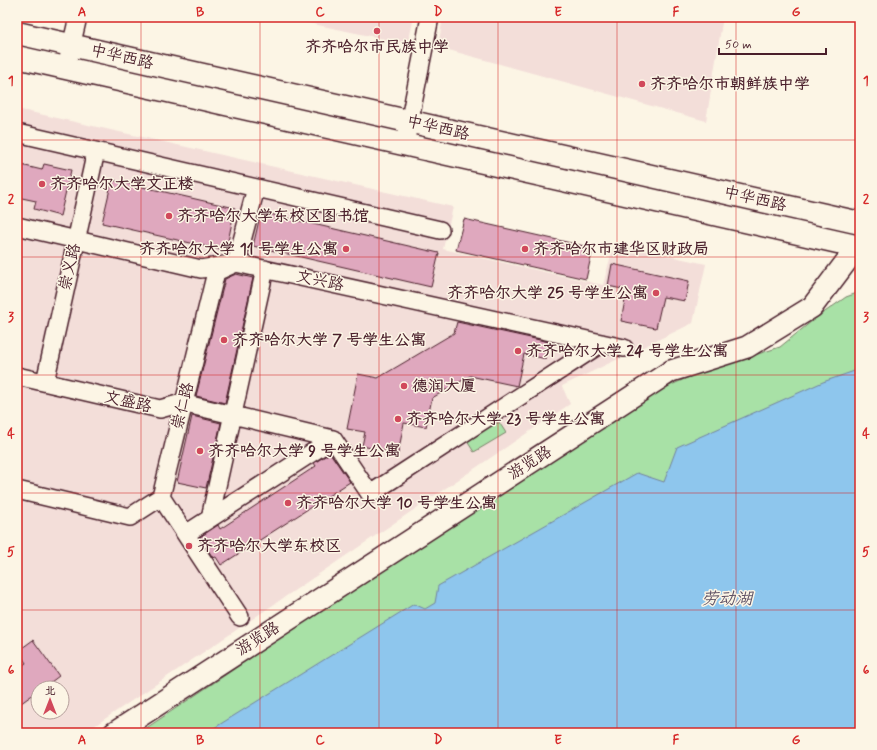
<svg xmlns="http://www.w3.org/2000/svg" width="877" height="750" viewBox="0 0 877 750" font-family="Mynerve,'LXGW WenKai TC',sans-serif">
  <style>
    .built { fill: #f3ded9; fill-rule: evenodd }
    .green { fill: #a8e1a6; stroke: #798068 }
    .water { fill: #8ec6ed; stroke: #73839f }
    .building { fill: #dfa8be; stroke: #4a1f2b }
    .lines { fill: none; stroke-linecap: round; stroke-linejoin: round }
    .minor-casing { stroke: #4a1f2b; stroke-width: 20 }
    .tertiary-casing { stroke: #4a1f2b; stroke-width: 24 }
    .primary-casing { stroke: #4a1f2b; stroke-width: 25 }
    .minor { stroke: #fcf5e5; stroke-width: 17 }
    .tertiary { stroke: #fcf5e5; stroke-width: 21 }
    .primary { stroke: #fcf5e5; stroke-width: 22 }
    .grid { fill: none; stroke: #d62828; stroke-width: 1; stroke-opacity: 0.55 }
    .poi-dot { fill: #d1495b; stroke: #fcf5e5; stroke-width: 1.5 }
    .labels { text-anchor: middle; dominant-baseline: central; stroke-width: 3; stroke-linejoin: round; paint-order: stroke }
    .poi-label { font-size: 16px; font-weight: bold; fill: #4a1f2b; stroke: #fcf5e5; text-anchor: start }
    .street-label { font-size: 16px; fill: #4a1f2b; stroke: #fcf5e5 }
    .water-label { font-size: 17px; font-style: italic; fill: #5e5165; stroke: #fcf5e5 }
    .neatline { fill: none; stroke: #d62828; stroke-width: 1.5 }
    .grid-label { font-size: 13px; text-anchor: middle; font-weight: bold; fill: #d62828 }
  </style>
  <rect width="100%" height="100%" fill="#fcf5e5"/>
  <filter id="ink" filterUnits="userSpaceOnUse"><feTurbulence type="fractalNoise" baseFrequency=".025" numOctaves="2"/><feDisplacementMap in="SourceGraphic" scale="8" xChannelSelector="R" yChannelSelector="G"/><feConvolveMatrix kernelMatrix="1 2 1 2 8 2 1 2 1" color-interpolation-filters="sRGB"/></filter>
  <g filter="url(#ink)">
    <path class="built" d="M 280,17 L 414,17 L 408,44 Z
      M 443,17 L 723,17 L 706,121 L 438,47 Z
      M 17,109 L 453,207 L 443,249 L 603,285 L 614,244 L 706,264 L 693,323 L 562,386 L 570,404 L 84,733 L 17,733 ZM 38,688 L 62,688 L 62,712 L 38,712 Z"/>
    <path class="green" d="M 860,292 L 860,733 L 139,733 L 569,444 L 649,395 L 698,373 L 780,347 L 812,321 L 846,297 Z
      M 495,416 L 506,433 L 474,452 L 463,435 Z"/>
    <path class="water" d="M 860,369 L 860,733 L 206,733 L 414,604 L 425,609 L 435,603 L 438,586 L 637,473 L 664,482 L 677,447 L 823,382 Z"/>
    <path class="building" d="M 17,164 L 42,170 L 44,164 L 71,170 L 60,216 L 34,209 L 36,201 L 17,197 Z
      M 112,180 L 235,208 L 226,251 L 102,223 Z
      M 261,212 L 439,253 L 431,287 L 253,246 Z
      M 464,219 L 593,248 L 586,279 L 456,250 Z
      M 612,264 L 689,281 L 685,301 L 663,297 L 656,328 L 621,321 L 627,290 L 608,286 Z
      M 236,274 L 253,278 L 225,403 L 196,396 L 225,279 Z
      M 457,322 L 549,342 L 546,359 L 524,354 L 517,386 L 470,376 L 432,398 L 426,427 L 404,423 L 398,454 L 362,446 L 365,432 L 347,429 L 358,374 L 378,378 L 454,333 Z
      M 192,416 L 221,423 L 206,488 L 177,482 Z
      M 330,453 L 350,482 L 221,565 L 216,557 L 213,558 L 200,537 L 218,525 L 220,529 L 316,466 L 314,463 Z
      M 33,640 L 59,676 L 43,688 L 38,688 L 38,691 L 17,706 L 17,669 L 26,663 L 18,651 Z"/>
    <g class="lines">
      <defs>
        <path id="minor" d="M 66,68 L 78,17
          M 17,133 L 440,230
          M 405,144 L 430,17
          M 17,226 L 201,269 L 236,263 L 624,348
          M 17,376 L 160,409 L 182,403 L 333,439
          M 45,382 L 96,151
          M 333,439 L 370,494 L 602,343
          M 17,490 L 130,517 L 161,497
          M 210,518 L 265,269
          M 186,534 L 333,439
          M 240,617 L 161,497 L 216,272 L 236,263 L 256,188"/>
        <path id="tertiary" d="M 114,733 L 671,371 L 747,347 L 812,307 L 858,246"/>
        <path id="primary" d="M 17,33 L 860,223
          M 17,57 L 860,247"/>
      </defs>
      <use href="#minor" class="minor-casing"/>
      <use href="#tertiary" class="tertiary-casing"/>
      <use href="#primary" class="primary-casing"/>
      <use href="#minor" class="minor"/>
      <use href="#tertiary" class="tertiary"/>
      <use href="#primary" class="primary"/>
    </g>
  </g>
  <path class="grid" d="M 141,17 L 141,733M 260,17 L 260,733M 379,17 L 379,733M 498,17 L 498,733M 617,17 L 617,733M 736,17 L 736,733M 17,140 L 860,140M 17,257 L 860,257M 17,375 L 860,375M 17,493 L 860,493M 17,610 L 860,610"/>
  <g class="poi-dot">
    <circle cx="377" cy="31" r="4"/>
    <circle cx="642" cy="84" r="4"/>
    <circle cx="42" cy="184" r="4"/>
    <circle cx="169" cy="216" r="4"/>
    <circle cx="346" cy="249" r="4"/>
    <circle cx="525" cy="249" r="4"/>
    <circle cx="656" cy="293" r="4"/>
    <circle cx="224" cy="340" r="4"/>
    <circle cx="518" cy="351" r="4"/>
    <circle cx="404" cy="386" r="4"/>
    <circle cx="398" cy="419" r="4"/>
    <circle cx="200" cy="451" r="4"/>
    <circle cx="288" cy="503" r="4"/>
    <circle cx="189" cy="546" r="4"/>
  </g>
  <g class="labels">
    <g class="poi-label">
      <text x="377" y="47" text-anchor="middle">齐齐哈尔市民族中学</text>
      <text x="650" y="84">齐齐哈尔市朝鲜族中学</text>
      <text x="50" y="184">齐齐哈尔大学文正楼</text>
      <text x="177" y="216">齐齐哈尔大学东校区图书馆</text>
      <text x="338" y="249" text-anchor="end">齐齐哈尔大学 11 号学生公寓</text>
      <text x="533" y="249">齐齐哈尔市建华区财政局</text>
      <text x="648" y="293" text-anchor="end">齐齐哈尔大学 25 号学生公寓</text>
      <text x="232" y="340">齐齐哈尔大学 7 号学生公寓</text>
      <text x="526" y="351">齐齐哈尔大学 24 号学生公寓</text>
      <text x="412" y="386">德润大厦</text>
      <text x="406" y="419">齐齐哈尔大学 23 号学生公寓</text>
      <text x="208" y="451">齐齐哈尔大学 9 号学生公寓</text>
      <text x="296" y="503">齐齐哈尔大学 10 号学生公寓</text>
      <text x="197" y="546">齐齐哈尔大学东校区</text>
    </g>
    <g class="street-label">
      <text transform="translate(122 57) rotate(13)">中华西路</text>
      <text transform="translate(438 128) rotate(13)">中华西路</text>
      <text transform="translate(755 199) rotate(13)">中华西路</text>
      <text transform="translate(70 267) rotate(-77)">崇义路</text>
      <text transform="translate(320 281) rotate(12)">文兴路</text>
      <text transform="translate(128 402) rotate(13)">文盛路</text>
      <text transform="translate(183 406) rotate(-76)">崇仁路</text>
      <text transform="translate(530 463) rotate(-33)">游览路</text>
      <text transform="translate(258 639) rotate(-33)">游览路</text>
    </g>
    <g class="water-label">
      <text x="727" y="599">劳动湖</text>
    </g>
  </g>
  <rect width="877" height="750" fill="none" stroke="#fcf5e5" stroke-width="44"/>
  <g transform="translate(50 700)"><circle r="19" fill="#fcf5e5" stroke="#b59f9b"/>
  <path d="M0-3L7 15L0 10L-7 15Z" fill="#d1495b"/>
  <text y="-6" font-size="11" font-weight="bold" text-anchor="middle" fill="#4a1f2b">北</text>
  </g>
  <path d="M719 48v6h107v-6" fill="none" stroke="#4a1f2b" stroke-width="2"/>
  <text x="725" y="48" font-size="12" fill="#4a1f2b" stroke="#fcf5e5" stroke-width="3" paint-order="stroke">50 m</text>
  <rect x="22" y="22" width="833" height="706" class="neatline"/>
  <g class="grid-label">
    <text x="82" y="16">A</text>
    <text x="200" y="16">B</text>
    <text x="320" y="16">C</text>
    <text x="438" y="16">D</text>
    <text x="558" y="16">E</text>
    <text x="676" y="16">F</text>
    <text x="796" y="16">G</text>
    <text x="11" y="85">1</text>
    <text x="866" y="85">1</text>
    <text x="11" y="203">2</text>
    <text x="866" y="203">2</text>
    <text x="11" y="321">3</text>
    <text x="866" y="321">3</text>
    <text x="11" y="438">4</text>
    <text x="866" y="438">4</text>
    <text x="11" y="556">5</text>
    <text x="866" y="556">5</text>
    <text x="11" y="674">6</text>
    <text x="866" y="674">6</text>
    <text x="82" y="744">A</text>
    <text x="200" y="744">B</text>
    <text x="320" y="744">C</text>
    <text x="438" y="744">D</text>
    <text x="558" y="744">E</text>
    <text x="676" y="744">F</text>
    <text x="796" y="744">G</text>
  </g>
</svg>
